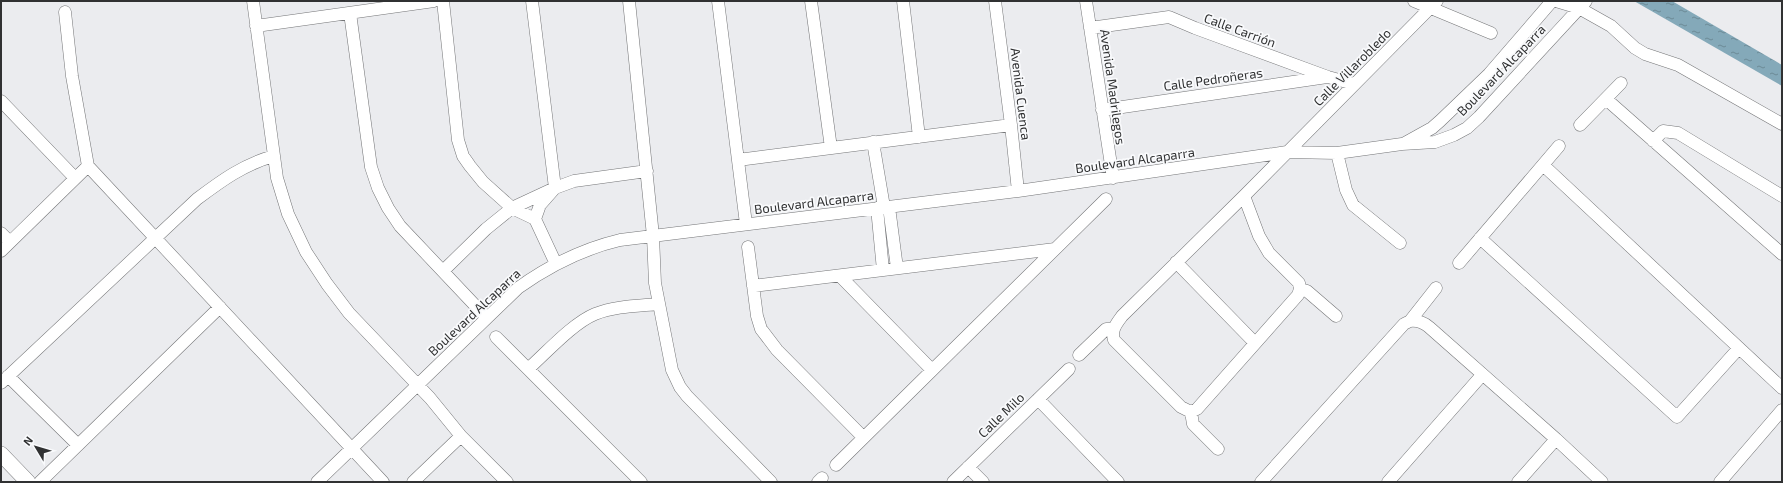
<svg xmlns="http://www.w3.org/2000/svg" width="1783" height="483" viewBox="0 0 1783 483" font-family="'Exo 2',sans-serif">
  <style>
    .water { fill: url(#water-ripples) }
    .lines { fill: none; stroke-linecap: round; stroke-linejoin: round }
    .minor-casing { stroke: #747577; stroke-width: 13 }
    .tertiary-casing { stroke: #747577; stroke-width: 16 }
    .minor { stroke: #fff; stroke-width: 12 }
    .tertiary { stroke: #fff; stroke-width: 15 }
    .labels { text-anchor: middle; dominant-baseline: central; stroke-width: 3.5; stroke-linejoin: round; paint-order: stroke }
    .street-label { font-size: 13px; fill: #303132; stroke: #f9fafc }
  </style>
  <defs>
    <pattern id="water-ripples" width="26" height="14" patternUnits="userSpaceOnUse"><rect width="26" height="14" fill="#84a9b9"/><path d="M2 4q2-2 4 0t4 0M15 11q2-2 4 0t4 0" fill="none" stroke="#6c8a97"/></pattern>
  </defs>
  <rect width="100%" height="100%" fill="#ebecef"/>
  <path class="water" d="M 1634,1 L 1672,1 L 1782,65 L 1782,86 Z"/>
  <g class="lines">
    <defs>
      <path id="minor" d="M 253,1 L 277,178 L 288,214 L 306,252 L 327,284 L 349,313 L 430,398 L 461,436 L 507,482
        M 443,1 L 458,140 L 463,156 L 470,166 L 483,182 L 512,208 L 535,219 L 556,264
        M 532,1 L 555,188 L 540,205 L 535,219
        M 629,1 L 653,236 L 655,283 L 672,370 L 680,387 L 687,396 L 771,482
        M 718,1 L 746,224
        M 811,1 L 831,148
        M 903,1 L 919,137
        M 995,1 L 1011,125 L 1018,191
        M 1086,1 L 1113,178
        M 1414,1 L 1491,33
        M 1556,1 L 1579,8 L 1611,26 L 1635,48 L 1645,54 L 1678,65 L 1782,124
        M 65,12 L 72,76 L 88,166 L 383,482
        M 350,13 L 371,167 L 378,188 L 388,208 L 400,226 L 486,317
        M 256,26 L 434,1
        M 1090,28 L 1169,17 L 1195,28 L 1328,77 L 1354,84
        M 1606,99 L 1782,254
        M 1,101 L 75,178
        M 1102,110 L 1327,77
        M 1580,125 L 1621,83
        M 1653,141 L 1663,131 L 1678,133 L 1782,196
        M 873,142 L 884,207
        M 1405,143 L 1432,128 L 1440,121 L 1489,74 L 1552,1
        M 1337,153 L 1346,190 L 1353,205 L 1400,243
        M 738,160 L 1011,125
        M 1543,165 L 1782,388
        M 1244,196 L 1259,236 L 1269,253 L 1299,283 L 1300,289 L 1298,295 L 1197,409 L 1191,412 L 1181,407 L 1114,340 C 1111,330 1116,324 1122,316 L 1244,196 L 1437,1
        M 889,207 L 897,268
        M 877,208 L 883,270
        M 1,233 L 10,242
        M 1480,238 L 1677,417 L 1739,348
        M 748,247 L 757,316 L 761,329 L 777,350 L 863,437
        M 1,251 L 88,166
        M 1176,262 L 1255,343
        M 1459,263 L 1559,146
        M 443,271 L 486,229 L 512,208 L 555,188 L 574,181 L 647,171
        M 840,276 L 932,370
        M 753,286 L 1055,249
        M 1300,289 L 1307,291 L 1336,316
        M 1410,321 C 1418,320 1423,322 1429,327 L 1556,439 L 1602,482
        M 496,337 L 641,482
        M 1079,355 L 1106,329 L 1114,329
        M 528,369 C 546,353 573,323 595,314 C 615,306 638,306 659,304
        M 8,376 L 78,445
        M 1,383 L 197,199 C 221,181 244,164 274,156
        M 1038,399 L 1118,482
        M 1191,412 L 1193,424 L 1218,449
        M 836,465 L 1106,199
        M 968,467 L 983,482
        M 40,482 L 220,307
        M 317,482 L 518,288 C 550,265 582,249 620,240 L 1018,191 L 1287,152 L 1337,153 L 1402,144 L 1435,142 L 1454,135 L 1467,128 L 1479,117 L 1586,1
        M 413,482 L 461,436
        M 818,482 L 822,478
        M 953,482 L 1069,369
        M 1261,482 L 1404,324 L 1410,321 L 1436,288
        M 1388,482 L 1482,375
        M 1518,482 L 1556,439
        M 1720,482 L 1782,410"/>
      <path id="tertiary" d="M 1,454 L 28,482"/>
    </defs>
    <use href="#minor" class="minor-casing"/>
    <use href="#tertiary" class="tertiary-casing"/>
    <use href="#minor" class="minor"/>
    <use href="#tertiary" class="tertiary"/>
  </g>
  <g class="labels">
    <g class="street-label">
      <text transform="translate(1240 30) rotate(20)">Calle Carrión</text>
      <text transform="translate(1352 67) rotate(-45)">Calle Villarobledo</text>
      <text transform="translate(1501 70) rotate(-46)">Boulevard Alcaparra</text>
      <text transform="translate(1213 79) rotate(-8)">Calle Pedroñeras</text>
      <text transform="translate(1113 87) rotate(82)">Avenida Madrilegos</text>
      <text transform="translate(1021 94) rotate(83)">Avenida Cuenca</text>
      <text transform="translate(1135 160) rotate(-8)">Boulevard Alcaparra</text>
      <text transform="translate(814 202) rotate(-7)">Boulevard Alcaparra</text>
      <text transform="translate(474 312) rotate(-43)">Boulevard Alcaparra</text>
      <text transform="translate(1001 415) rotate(-44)">Calle Milo</text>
    </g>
  </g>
  <rect width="1783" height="483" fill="none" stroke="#303132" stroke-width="4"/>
  <g transform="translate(36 447) rotate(308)" stroke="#f9fafc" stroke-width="3" paint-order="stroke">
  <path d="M0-3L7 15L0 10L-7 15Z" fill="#303132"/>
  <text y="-6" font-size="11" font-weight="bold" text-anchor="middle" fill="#303132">N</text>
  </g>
</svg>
